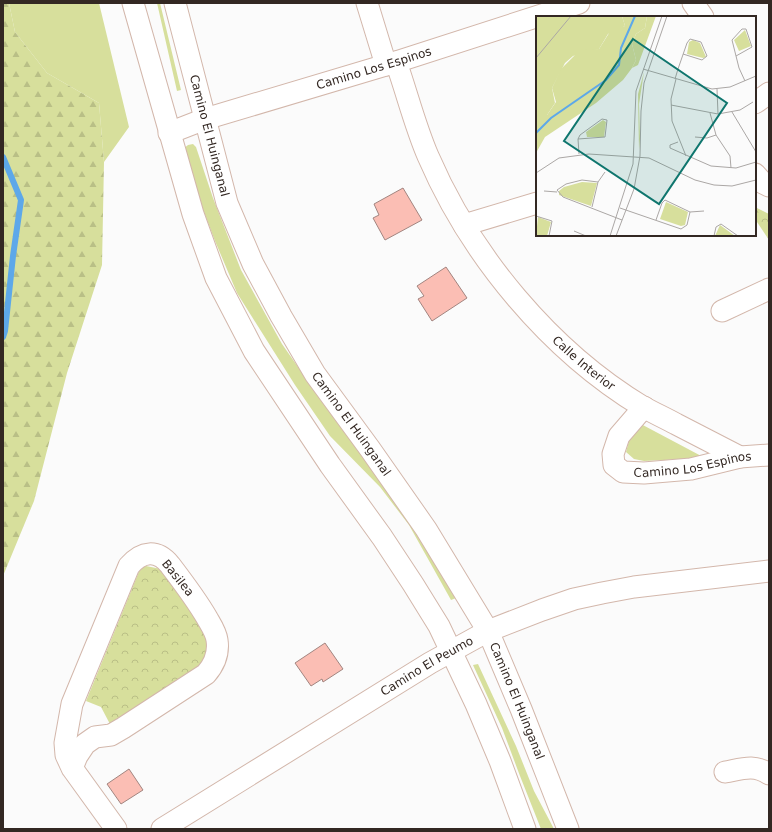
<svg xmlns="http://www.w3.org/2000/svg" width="772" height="832" viewBox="0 0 772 832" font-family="'DejaVu Sans',sans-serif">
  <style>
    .grass { fill: #d7df9c }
    .forest { fill: url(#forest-firs) }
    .park { fill: url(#park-crowns) }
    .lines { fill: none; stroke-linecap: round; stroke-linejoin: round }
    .stream { stroke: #5da8e9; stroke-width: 6 }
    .building { fill: #fbbeb4; stroke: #a28580 }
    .minor-casing { stroke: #d3b7ab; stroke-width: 23 }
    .minor { stroke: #fff; stroke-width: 21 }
    .labels { text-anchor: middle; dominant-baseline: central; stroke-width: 3; stroke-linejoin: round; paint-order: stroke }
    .street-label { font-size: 12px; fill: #332823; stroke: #fff }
    .inset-river { fill: none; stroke: #5da8e9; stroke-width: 2 }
    .inset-road { fill: none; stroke: #aba7a5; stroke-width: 1 }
    .view { fill: #0f766e; fill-opacity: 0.15; stroke: #0f766e; stroke-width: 2 }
    .inset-edge { fill: none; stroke: #332823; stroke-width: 2 }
  </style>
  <defs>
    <pattern id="forest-firs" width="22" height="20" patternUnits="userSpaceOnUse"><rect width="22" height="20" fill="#d7df9c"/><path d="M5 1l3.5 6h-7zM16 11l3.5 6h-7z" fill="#b9bf86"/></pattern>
    <pattern id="park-crowns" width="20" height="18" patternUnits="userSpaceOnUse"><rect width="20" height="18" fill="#d7df9c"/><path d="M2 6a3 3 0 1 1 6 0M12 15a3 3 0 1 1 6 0" fill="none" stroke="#b9bf86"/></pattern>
  </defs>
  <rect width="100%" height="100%" fill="#fbfbfb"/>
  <path class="grass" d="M 9,3 L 99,3 L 129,127 L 104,162 L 99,103 L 47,73 L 15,32 Z
    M 157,3 L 160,3 L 181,90 L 177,91 Z
    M 193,144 L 196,147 L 213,198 L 241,270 L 282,344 L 319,397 L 385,486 L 419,536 L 456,598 L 451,600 L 409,525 L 380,487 L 330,436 L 295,385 L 237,293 L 215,241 L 196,191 L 183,149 L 188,145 Z
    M 639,423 L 705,458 L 644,461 L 634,459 L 626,452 L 629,441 Z
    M 478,664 L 516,746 L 534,791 L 554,829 L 541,829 L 520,776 L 502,728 L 473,665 Z"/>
  <path class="forest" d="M 3,3 L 9,3 L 15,32 L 47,73 L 99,103 L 104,162 L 102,265 L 67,373 L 34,501 L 3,576 Z"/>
  <path class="park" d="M 755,207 L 769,214 L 769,240 L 755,219 Z
    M 146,566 L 161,569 L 206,631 L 209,645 L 199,673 L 111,726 L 101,707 L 86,701 L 140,569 Z"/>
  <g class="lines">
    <path class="stream" d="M 3,157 L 21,200 L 13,256 L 5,331 L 3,337"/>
  </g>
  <path class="building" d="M 403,188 L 422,220 L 385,240 L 373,218 L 379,215 L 374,204 Z
    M 446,267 L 467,298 L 432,321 L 418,299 L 424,296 L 417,286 Z
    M 325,643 L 343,669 L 323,682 L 322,679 L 311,686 L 295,663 Z
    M 129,769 L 143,790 L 121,804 L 107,784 Z"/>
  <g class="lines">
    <defs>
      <g id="minor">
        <path d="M 133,3 L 193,214 L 216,278 L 254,351 L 330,465 L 382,537 L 413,584 L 439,626 L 476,704 L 500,761 L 525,829"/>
        <path id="s1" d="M 175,3 L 227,203 L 253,264 L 281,316 L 315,374 L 370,449 L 426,529 L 488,631 L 521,709 L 568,829"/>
        <path d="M 367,3 L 386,65"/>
        <path d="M 693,3 L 703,17"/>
        <path id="s2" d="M 396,62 C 407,93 415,126 428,156 C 471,256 550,351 643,407 C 654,413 665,418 676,424 C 697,435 719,446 740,457"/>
        <path d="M 755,103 L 769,93"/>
        <path id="s3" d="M 169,133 L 205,119 L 396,62 L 579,3"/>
        <path d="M 755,174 L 763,183 L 769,186"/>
        <path d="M 464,225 L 537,203"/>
        <path d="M 722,311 L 769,289"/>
        <path id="s4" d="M 644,407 L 619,436 L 613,454 L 614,465 L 623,472 L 644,473 L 691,469 L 740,457 L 769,455"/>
        <path d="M 72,768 L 77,756 L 85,744 L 95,737 L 111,735 L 123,728 L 206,674 C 214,665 219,653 217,640 C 216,632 211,625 207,618 C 196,599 183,582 170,565 C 157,549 142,551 129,566 L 72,704 L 65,743 L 66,755 L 72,768 L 116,829"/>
        <path d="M 725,772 C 742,769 754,764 769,774"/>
        <path id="s5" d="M 162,829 L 430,663 L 488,631 L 542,610 L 574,599 L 602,593 L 634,587 L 769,571"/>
      </g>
    </defs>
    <use href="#minor" class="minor-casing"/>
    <use href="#minor" class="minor"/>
  </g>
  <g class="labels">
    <g class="street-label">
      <text stroke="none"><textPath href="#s3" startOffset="215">Camino Los Espinos</textPath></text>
      <text stroke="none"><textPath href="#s1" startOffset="137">Camino El Huinganal</textPath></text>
      <text stroke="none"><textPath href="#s2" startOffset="361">Calle Interior</textPath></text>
      <text stroke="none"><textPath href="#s1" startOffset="461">Camino El Huinganal</textPath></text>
      <text stroke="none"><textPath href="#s4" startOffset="150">Camino Los Espinos</textPath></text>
      <text transform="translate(178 578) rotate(51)">Basilea</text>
      <text stroke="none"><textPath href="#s5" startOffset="311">Camino El Peumo</textPath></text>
      <text stroke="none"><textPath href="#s1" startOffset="785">Camino El Huinganal</textPath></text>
    </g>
  </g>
  <g transform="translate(536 16)">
    <rect width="220" height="220" fill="#fbfbfb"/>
    <path d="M 0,0 L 86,0 L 89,10 L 72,18 L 63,33 L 37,40 L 29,47 L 16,72 L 19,87 L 11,99 L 0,104 ZM 111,0 L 120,0 L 102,49 L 96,52 L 100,44 L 96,28 L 100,18 L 109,12 ZM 108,56 L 103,88 L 104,123 L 103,134 L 102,78 ZM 46,166 L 61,167 L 55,190 L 23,179 L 23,175 L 28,171 ZM 130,186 L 152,196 L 149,209 L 145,210 L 124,203 ZM 2,201 L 15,206 L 11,220 L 0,220 ZM 184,209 L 199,220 L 179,220 Z" fill="#d7df9c"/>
    <path d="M 86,0 L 111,0 L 109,12 L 100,18 L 96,28 L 100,44 L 96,52 L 87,64 L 60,87 L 9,121 L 0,137 L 0,104 L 5,99 L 11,99 L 20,86 L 16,72 L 25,53 L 44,34 L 63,33 L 75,14 L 89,10 Z" fill="#d7df9c"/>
    <path d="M 209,14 L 215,30 L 203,35 L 198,24 ZM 157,24 L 164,27 L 170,41 L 167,42 L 151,38 L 153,26 ZM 67,104 L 70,106 L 68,121 L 51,121 L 50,116 Z" fill="#d7df9c"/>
    <path class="inset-river" d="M 0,117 L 15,102 L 70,64 L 83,49 L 85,32 L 99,0"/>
    <path class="inset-road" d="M 200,40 L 216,31 L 210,13 L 206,13 L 196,24 L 203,52 L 209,65M 0,42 L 35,0M 107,53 L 176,73 L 194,71 L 220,60M 139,63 L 142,53 L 151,27 L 154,23 L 165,26 L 171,40 L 166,44 L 147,38M 140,63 L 135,83 L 136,105 L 150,140M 181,73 L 182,98M 135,89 L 182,98 L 204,94 L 217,86M 196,96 L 220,136M 174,97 L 180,119 L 194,140 L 195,152M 159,121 L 171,122 L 180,119M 42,123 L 69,121 L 71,104 L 66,103 L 44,119 L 42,123 L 43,138M 142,126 L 134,129 L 134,132 L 175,150 L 200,152 L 220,146M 0,157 L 23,142 L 53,138 L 113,142 L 159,164 L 178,169 L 196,170 L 220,164M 62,166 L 69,156M 8,175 L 21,176M 56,191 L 62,166 L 46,164 L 30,168 L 21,174 L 27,181 L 86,204M 84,192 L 145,213 L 151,209 L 154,196M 154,196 L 168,195M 0,200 L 16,205 L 13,220M 120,204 L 126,187 L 129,184 L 154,196M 185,208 L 202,220M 38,215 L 50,220M 74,220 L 97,148 L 100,75 L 126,0M 80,220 L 98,173 L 104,140 L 105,95 L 108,67 L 131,0M 178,220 L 180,211 L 185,208"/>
    <path class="view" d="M 97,23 L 191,87 L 123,188 L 28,125 Z"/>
    <rect width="220" height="220" class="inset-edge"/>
  </g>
  <rect width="772" height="832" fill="none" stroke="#332823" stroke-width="8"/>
</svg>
